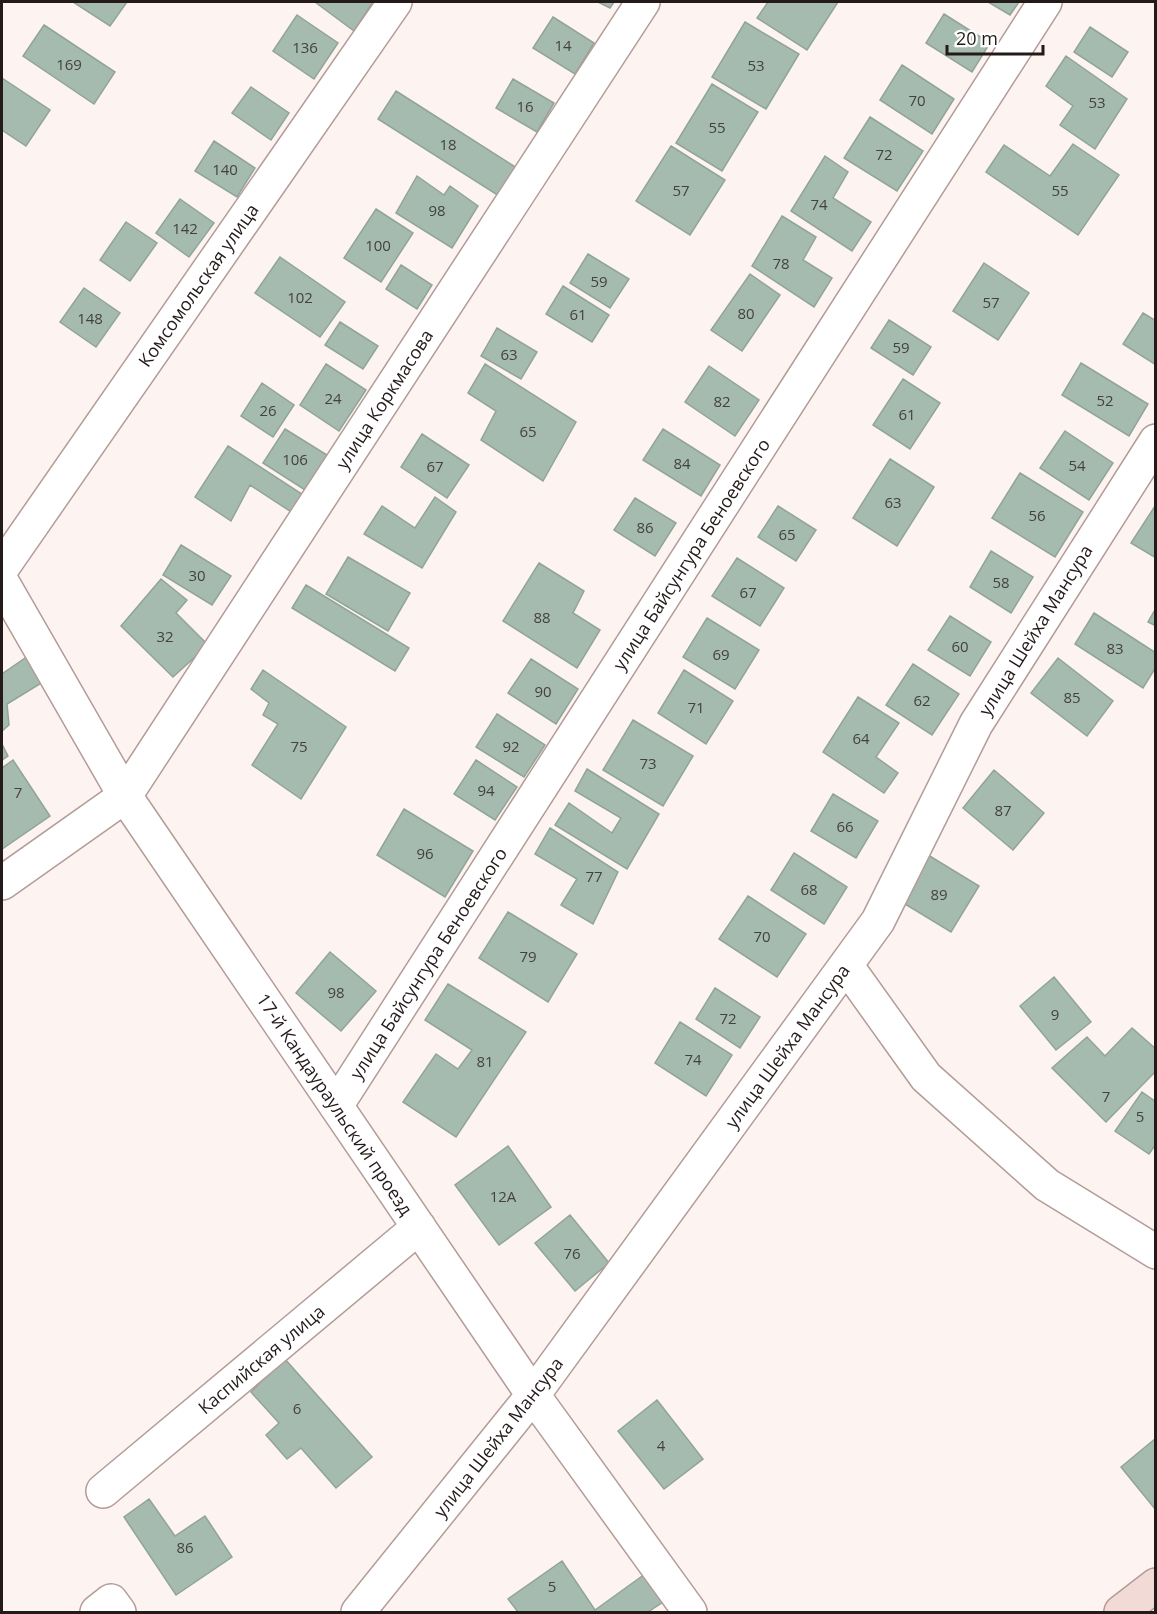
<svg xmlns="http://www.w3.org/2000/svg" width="1157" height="1614" viewBox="0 0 1157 1614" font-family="'Open Sans',sans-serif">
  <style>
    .building { fill: #a6bbaf; stroke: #90a498; stroke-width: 1.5 }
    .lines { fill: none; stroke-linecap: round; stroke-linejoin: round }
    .street-casing { stroke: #b39c98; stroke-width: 36 }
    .secondary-casing { stroke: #b39c98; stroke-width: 36 }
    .street { stroke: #fff; stroke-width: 33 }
    .secondary { stroke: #f2dad6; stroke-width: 33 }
    .labels { text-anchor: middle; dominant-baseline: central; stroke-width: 5; stroke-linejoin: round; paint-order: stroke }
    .number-label { font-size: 15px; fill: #44423e }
    .street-label { font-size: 18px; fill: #231a19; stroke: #fff }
  </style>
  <rect width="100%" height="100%" fill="#fdf3f1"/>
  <path class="building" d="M 73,2 L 127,2 L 110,26 Z
    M 315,2 L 373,2 L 354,31 Z
    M 598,2 L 614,2 L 610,8 Z
    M 768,2 L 838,2 L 807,50 L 757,18 Z
    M 988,2 L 1019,2 L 1010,15 Z
    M 944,14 L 990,43 L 972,72 L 926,43 Z
    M 297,15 L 338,43 L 314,79 L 273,51 Z
    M 553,17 L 594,43 L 575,74 L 533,48 Z
    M 745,22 L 799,54 L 766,109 L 712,77 Z
    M 44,25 L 115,72 L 94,104 L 23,56 Z
    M 1090,27 L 1128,52 L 1112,77 L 1074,52 Z
    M 1066,56 L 1127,99 L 1095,149 L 1060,125 L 1073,106 L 1046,86 Z
    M 902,65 L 954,99 L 932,134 L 880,100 Z
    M 2,78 L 50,110 L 26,146 L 2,130 Z
    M 513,79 L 554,103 L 537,132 L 496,108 Z
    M 712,84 L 758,112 L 722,171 L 676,143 Z
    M 251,87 L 289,113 L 271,140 L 232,113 Z
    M 396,91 L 517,168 L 499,196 L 378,119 Z
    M 870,117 L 923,151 L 897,191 L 844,158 Z
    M 214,141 L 255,168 L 237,197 L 195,171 Z
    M 1073,144 L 1119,175 L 1078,235 L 986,172 L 1004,145 L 1050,176 Z
    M 671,146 L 725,180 L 690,235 L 636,201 Z
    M 825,156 L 848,172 L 833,198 L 871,222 L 852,251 L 791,211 Z
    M 417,176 L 444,195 L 450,186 L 478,206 L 452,248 L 396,213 Z
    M 180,199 L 214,223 L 189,257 L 156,233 Z
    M 376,209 L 413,233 L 381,282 L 344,258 Z
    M 782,216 L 816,237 L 803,260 L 832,278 L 814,307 L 752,266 Z
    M 126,222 L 157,243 L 130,281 L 100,260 Z
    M 588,254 L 629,279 L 610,308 L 570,283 Z
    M 280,257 L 345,302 L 320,337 L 255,293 Z
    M 984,263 L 1029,293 L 998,340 L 953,311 Z
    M 401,265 L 432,285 L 417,309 L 386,289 Z
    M 750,274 L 780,295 L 742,351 L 711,330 Z
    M 563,286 L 609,315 L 592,342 L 546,314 Z
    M 84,288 L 120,313 L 96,347 L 60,322 Z
    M 1143,313 L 1156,321 L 1156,365 L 1123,344 Z
    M 889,320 L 931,347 L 913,375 L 871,348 Z
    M 340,322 L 378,346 L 363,369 L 325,345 Z
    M 497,328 L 537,352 L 521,379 L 481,356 Z
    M 1081,363 L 1148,404 L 1129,436 L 1062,395 Z
    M 326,364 L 366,390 L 339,431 L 300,405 Z
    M 485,364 L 576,422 L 543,481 L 481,440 L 496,411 L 468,393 Z
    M 709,366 L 759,400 L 735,436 L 685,402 Z
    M 903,379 L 940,403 L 910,449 L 873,425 Z
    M 262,383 L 294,405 L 273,437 L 241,416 Z
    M 285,429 L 327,455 L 305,490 L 263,463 Z
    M 663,429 L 720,465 L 701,496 L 643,460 Z
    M 1065,431 L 1113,463 L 1089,500 L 1040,468 Z
    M 422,434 L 469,465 L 447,498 L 401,467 Z
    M 228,446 L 308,498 L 299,517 L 250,485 L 231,521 L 195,497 Z
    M 890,459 L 934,487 L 897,546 L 853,518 Z
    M 1020,473 L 1083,512 L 1055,557 L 992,518 Z
    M 435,497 L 456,512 L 422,568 L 364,534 L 382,506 L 415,528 Z
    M 635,498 L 676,523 L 655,556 L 614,530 Z
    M 778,506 L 816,530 L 796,561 L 758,537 Z
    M 1155,506 L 1156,506 L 1156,558 L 1131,543 Z
    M 181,545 L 231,576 L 212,605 L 163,575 Z
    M 991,551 L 1033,577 L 1011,613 L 970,587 Z
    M 348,557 L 410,593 L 388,631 L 326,594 Z
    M 737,558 L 784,588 L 760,626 L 712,596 Z
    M 539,563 L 584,591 L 573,613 L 600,630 L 577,668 L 503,621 Z
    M 161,579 L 187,600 L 176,613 L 208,645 L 173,677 L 121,626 Z
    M 306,585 L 409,648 L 395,671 L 292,608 Z
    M 1156,608 L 1156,626 L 1148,622 Z
    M 1094,613 L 1156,653 L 1156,667 L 1143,688 L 1075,644 Z
    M 950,616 L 991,642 L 970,676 L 928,650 Z
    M 707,618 L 759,650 L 735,689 L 683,657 Z
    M 28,656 L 43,682 L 7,704 L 9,725 L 2,731 L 2,674 Z
    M 1058,658 L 1113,701 L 1087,736 L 1031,693 Z
    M 531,659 L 578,689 L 556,724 L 508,693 Z
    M 913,664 L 959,694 L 932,735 L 886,705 Z
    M 263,670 L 346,727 L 301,799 L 252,765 L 278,724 L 263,715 L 269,703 L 251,689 Z
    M 684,670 L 733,701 L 706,744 L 658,713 Z
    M 858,697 L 899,723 L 876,757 L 898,773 L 884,793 L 823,752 Z
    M 497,714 L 545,745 L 524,777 L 476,747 Z
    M 633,720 L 693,756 L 663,806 L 603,770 Z
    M 2,744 L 8,756 L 2,760 Z
    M 13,760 L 50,816 L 2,849 L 2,768 Z
    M 476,760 L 517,787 L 495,820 L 454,794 Z
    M 587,769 L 659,814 L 627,869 L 555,825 L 569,803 L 612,833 L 621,818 L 575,791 Z
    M 994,770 L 1044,813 L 1013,850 L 963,808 Z
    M 833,794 L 878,821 L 856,858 L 811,831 Z
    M 404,809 L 473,851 L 445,897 L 377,855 Z
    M 550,828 L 618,872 L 593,924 L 561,905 L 577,879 L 535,854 Z
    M 794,853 L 847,887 L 824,924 L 771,890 Z
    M 928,855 L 979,886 L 951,932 L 900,901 Z
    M 748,896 L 806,934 L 777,977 L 719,939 Z
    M 508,912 L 577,954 L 548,1002 L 479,958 Z
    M 330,952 L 376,991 L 341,1031 L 296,993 Z
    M 1054,977 L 1091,1022 L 1056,1050 L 1020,1006 Z
    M 448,984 L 526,1032 L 456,1137 L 403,1102 L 436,1054 L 458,1069 L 472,1050 L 425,1020 Z
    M 715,988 L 760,1017 L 740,1048 L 696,1019 Z
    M 680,1022 L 732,1055 L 706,1096 L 655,1063 Z
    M 1132,1028 L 1156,1049 L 1156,1071 L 1106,1122 L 1052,1068 L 1087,1037 L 1105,1056 Z
    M 1142,1092 L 1156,1102 L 1156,1144 L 1149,1154 L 1115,1131 Z
    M 508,1146 L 551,1207 L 499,1245 L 455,1185 Z
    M 570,1215 L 609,1263 L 575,1291 L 535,1243 Z
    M 284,1358 L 372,1457 L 336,1488 L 301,1448 L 287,1459 L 266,1435 L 279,1423 L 251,1392 Z
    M 657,1400 L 703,1459 L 664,1489 L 618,1431 Z
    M 1156,1438 L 1156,1508 L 1155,1509 L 1121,1467 Z
    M 149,1499 L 175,1536 L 205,1516 L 232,1557 L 176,1595 L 124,1517 Z
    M 562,1561 L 595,1610 L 645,1574 L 663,1602 L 648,1612 L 518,1612 L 508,1599 Z"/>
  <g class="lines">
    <defs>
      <path id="street" d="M 2,568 L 395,2
        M 2,582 L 125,796 L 533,1395 L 690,1612
        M 2,883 L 125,796 L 643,2
        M 846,965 L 926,1077 L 1047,1185 L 1156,1252
        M 336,1106 L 1045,2
        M 103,1491 L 419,1227
        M 97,1612 L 111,1601 L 119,1612
        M 358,1612 L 533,1395 L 878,921 L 976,724 L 1156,441"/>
      <path id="secondary" d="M 1121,1612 L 1156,1585"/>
    </defs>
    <use href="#street" class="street-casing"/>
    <use href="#secondary" class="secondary-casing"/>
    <use href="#street" class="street"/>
    <use href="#secondary" class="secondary"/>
  </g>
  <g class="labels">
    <g class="number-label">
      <text x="563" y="45">14</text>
      <text x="305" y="47">136</text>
      <text x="69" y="64">169</text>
      <text x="756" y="65">53</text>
      <text x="917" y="100">70</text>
      <text x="1097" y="102">53</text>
      <text x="525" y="106">16</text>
      <text x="717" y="127">55</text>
      <text x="448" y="144">18</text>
      <text x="884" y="154">72</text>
      <text x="225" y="169">140</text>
      <text x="681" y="190">57</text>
      <text x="1060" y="190">55</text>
      <text x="819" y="204">74</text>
      <text x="437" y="210">98</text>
      <text x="185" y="228">142</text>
      <text x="378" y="245">100</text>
      <text x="781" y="263">78</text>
      <text x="599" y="281">59</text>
      <text x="300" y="297">102</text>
      <text x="991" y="302">57</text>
      <text x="746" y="313">80</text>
      <text x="578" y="314">61</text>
      <text x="90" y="318">148</text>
      <text x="901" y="347">59</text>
      <text x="509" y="354">63</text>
      <text x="333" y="398">24</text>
      <text x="1105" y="400">52</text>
      <text x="722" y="401">82</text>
      <text x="268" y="410">26</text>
      <text x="907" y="414">61</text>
      <text x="528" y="431">65</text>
      <text x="295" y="459">106</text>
      <text x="682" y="463">84</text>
      <text x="1077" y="465">54</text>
      <text x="435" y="466">67</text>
      <text x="893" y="502">63</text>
      <text x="1037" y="515">56</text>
      <text x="645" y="527">86</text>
      <text x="787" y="534">65</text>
      <text x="197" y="575">30</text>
      <text x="1001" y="582">58</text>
      <text x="748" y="592">67</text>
      <text x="542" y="617">88</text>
      <text x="165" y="636">32</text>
      <text x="960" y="646">60</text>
      <text x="1115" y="648">83</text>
      <text x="721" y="654">69</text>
      <text x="543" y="691">90</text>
      <text x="1072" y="697">85</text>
      <text x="922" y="700">62</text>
      <text x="696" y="707">71</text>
      <text x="861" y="738">64</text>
      <text x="299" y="746">75</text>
      <text x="511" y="746">92</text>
      <text x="648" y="763">73</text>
      <text x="486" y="790">94</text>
      <text x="18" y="792">7</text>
      <text x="1003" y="810">87</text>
      <text x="845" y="826">66</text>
      <text x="425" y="853">96</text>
      <text x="594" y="876">77</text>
      <text x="809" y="889">68</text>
      <text x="939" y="894">89</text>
      <text x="762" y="936">70</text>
      <text x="528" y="956">79</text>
      <text x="336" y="992">98</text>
      <text x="1055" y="1014">9</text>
      <text x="728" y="1018">72</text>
      <text x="693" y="1059">74</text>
      <text x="485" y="1061">81</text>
      <text x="1106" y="1096">7</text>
      <text x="1140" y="1116">5</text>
      <text x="503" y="1196">12А</text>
      <text x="572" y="1253">76</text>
      <text x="297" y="1408">6</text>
      <text x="661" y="1445">4</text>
      <text x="185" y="1547">86</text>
      <text x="552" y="1586">5</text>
    </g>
    <g class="street-label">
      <text transform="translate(198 285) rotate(-55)">Комсомольская улица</text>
      <text transform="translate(384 399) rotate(-57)">улица Коркмасова</text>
      <text transform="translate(691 554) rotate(-57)">улица Байсунгура Беноевского</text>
      <text transform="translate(1035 630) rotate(-58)">улица Шейха Мансура</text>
      <text transform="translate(428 963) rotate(-57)">улица Байсунгура Беноевского</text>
      <text transform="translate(787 1046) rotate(-54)">улица Шейха Мансура</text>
      <text transform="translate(335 1104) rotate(56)">17-й Кандаураульский проезд</text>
      <text transform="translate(261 1359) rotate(-40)">Каспийская улица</text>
      <text transform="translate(498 1437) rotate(-52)">улица Шейха Мансура</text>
    </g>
  </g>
  <rect width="1157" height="1614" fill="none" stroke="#231a19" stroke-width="6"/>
  <path d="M947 45v9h96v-9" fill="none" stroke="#231a19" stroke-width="3"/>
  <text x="956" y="45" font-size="18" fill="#231a19" stroke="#ffffff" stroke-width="4.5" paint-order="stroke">20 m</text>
</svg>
